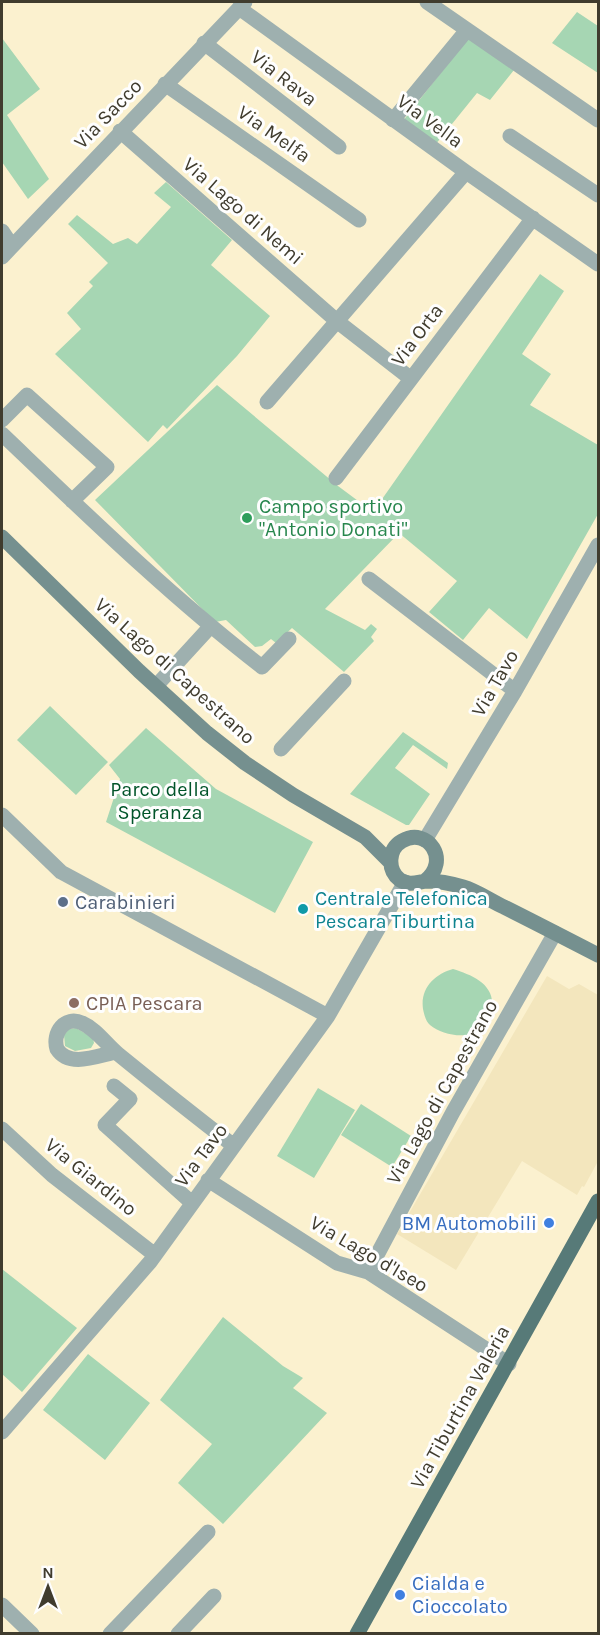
<svg xmlns="http://www.w3.org/2000/svg" width="600" height="1635" viewBox="0 0 600 1635" font-family="Karla,sans-serif">
  <style>
    .built { fill: #f3e6bd }
    .green { fill: #a6d6b3 }
    .lines { fill: none; stroke-linecap: round; stroke-linejoin: round }
    .street { stroke: #9eb0af; stroke-width: 15 }
    .secondary { stroke: #75908f; stroke-width: 15 }
    .primary { stroke: #577a78; stroke-width: 15 }
    .leisure-dot { fill: #2e9e5b; stroke: #fefefe; stroke-width: 2 }
    .service-dot { fill: #5c6f8a; stroke: #fefefe; stroke-width: 2 }
    .culture-dot { fill: #0f9aa8; stroke: #fefefe; stroke-width: 2 }
    .education-dot { fill: #8d6e63; stroke: #fefefe; stroke-width: 2 }
    .shop-dot { fill: #3f7fe0; stroke: #fefefe; stroke-width: 2 }
    .labels { text-anchor: middle; dominant-baseline: central; stroke-width: 6; stroke-linejoin: round; paint-order: stroke }
    .street-label { font-size: 20px; fill: #403c2e; stroke: #fefefe }
    .leisure-label { font-size: 20px; fill: #27864d; stroke: #fefefe; text-anchor: start }
    .park-label { font-size: 20px; fill: #005429; stroke: #fefefe }
    .culture-label { font-size: 20px; fill: #0d838f; stroke: #fefefe; text-anchor: start }
    .service-label { font-size: 20px; fill: #4e5e75; stroke: #fefefe; text-anchor: start }
    .education-label { font-size: 20px; fill: #785e54; stroke: #fefefe; text-anchor: start }
    .shop-label { font-size: 20px; fill: #366cbe; stroke: #fefefe; text-anchor: end }
  </style>
  <rect width="100%" height="100%" fill="#fbf1cf"/>
  <path class="built" d="M 547,976 L 569,989 L 579,984 L 598,995 L 598,1164 L 597,1163 L 584,1187 L 582,1186 L 577,1195 L 522,1161 L 456,1270 L 397,1234 Z"/>
  <path class="green" d="M 577,12 L 598,26 L 598,73 L 552,43 Z
    M 469,37 L 514,70 L 490,100 L 477,93 L 435,145 L 402,122 Z
    M 2,38 L 40,89 L 7,115 L 49,179 L 28,199 L 2,162 Z
    M 166,182 L 232,240 L 211,265 L 270,316 L 237,356 L 167,429 L 163,425 L 148,442 L 55,354 L 81,329 L 67,313 L 93,286 L 89,282 L 108,263 L 68,224 L 77,215 L 113,244 L 128,238 L 137,244 L 171,207 L 154,193 Z
    M 540,274 L 564,291 L 522,354 L 551,374 L 530,405 L 598,445 L 598,514 L 527,639 L 489,608 L 463,640 L 429,612 L 457,581 L 399,533 L 325,609 L 365,630 L 371,624 L 377,629 L 371,637 L 374,641 L 344,672 L 292,628 L 276,643 L 271,639 L 262,646 L 255,647 L 226,620 L 215,622 L 95,500 L 217,385 L 338,486 L 373,512 Z
    M 50,706 L 108,762 L 76,795 L 17,740 Z
    M 146,728 L 216,789 L 313,842 L 275,913 L 106,822 L 120,779 L 109,765 Z
    M 403,732 L 448,763 L 447,769 L 413,745 L 395,768 L 430,794 L 409,825 L 406,825 L 350,794 Z
    M 453,969 C 472,975 495,984 492,1008 C 491,1016 489,1022 483,1028 C 470,1040 443,1036 430,1025 C 426,1022 424,1014 423,1009 C 420,988 435,974 453,969 Z
    M 76,1028 L 93,1038 L 94,1043 L 91,1048 L 75,1051 L 65,1046 L 64,1035 L 69,1029 Z
    M 318,1088 L 355,1110 L 314,1178 L 277,1156 Z
    M 361,1104 L 411,1136 L 392,1167 L 341,1135 Z
    M 2,1269 L 77,1328 L 22,1392 L 2,1374 Z
    M 223,1317 L 283,1366 L 303,1378 L 293,1388 L 327,1413 L 223,1524 L 178,1483 L 212,1444 L 160,1400 Z
    M 88,1354 L 150,1403 L 105,1460 L 43,1410 Z"/>
  <g class="lines">
    <path class="street" d="M 427,2 L 598,120
      M 239,8 L 466,172 L 598,264
      M 204,43 L 339,147
      M 165,84 L 359,220
      M 393,120 L 467,30
      M 120,131 L 338,322 L 410,378
      M 510,136 L 598,195
      M 2,231 L 12,246
      M 2,257 L 245,2
      M 267,402 L 466,172
      M 2,420 L 27,395 L 107,467 L 72,501
      M 2,434 C 86,514 170,596 262,667 L 289,639
      M 336,478 L 533,218
      M 369,579 L 515,691
      M 156,686 L 210,627
      M 281,749 L 344,681
      M 2,815 L 61,872 L 328,1016
      M 425,840 L 515,691 L 598,545
      M 116,1052 C 97,1056 69,1068 57,1049 C 52,1033 65,1015 82,1023 C 96,1029 106,1044 118,1054 C 156,1085 195,1116 234,1146
      M 114,1086 L 130,1099 L 105,1125 L 192,1203
      M 2,1129 L 52,1175 L 155,1255
      M 208,1180 L 337,1263 L 368,1272 L 509,1364
      M 368,1272 L 453,1112 L 555,933
      M 2,1432 L 150,1262 L 328,1016 L 405,882
      M 2,1605 L 32,1634
      M 110,1634 L 208,1532
      M 178,1634 L 214,1596"/>
    <path class="secondary" d="M 2,537 L 139,671 L 207,733 L 245,763 L 293,795 L 365,837 L 391,863
      M 425,881 C 451,861 428,826 402,841 C 388,849 387,870 400,880 C 410,886 417,882 427,881 C 438,881 453,884 463,887 C 477,891 491,901 504,907 C 536,923 567,939 598,955"/>
    <path class="primary" d="M 357,1634 L 598,1201"/>
  </g>
  <circle class="leisure-dot" cx="247" cy="518" r="6"/>
  <circle class="service-dot" cx="63" cy="902" r="6"/>
  <circle class="culture-dot" cx="303" cy="909" r="6"/>
  <circle class="education-dot" cx="74" cy="1003" r="6"/>
  <g class="shop-dot">
    <circle cx="549" cy="1223" r="6"/>
    <circle cx="400" cy="1595" r="6"/>
  </g>
  <g class="labels">
    <g class="street-label">
      <text transform="translate(284 78) rotate(38)">Via Rava</text>
      <text transform="translate(108 114) rotate(-46)">Via Sacco</text>
      <text transform="translate(430 121) rotate(36)">Via Vella</text>
      <text transform="translate(274 134) rotate(35)">Via Melfa</text>
      <text transform="translate(243 211) rotate(41)">Via Lago di Nemi</text>
      <text transform="translate(417 335) rotate(-53)">Via Orta</text>
      <text transform="translate(175 671) rotate(42)">Via Lago di Capestrano</text>
      <text transform="translate(495 683) rotate(-60)">Via Tavo</text>
      <text transform="translate(442 1092) rotate(-61)">Via Lago di Capestrano</text>
      <text transform="translate(201 1155) rotate(-53)">Via Tavo</text>
      <text transform="translate(91 1177) rotate(39)">Via Giardino</text>
      <text transform="translate(369 1254) rotate(30)">Via Lago d'Iseo</text>
      <text transform="translate(460 1407) rotate(-61)">Via Tiburtina Valeria</text>
    </g>
    <g class="leisure-label">
      <text x="259" y="506">Campo sportivo<tspan x="259" dy="23">"Antonio Donati"</tspan></text>
    </g>
    <g class="park-label">
      <text x="160" y="789">Parco della<tspan x="160" dy="23">Speranza</tspan></text>
    </g>
    <g class="culture-label">
      <text x="315" y="898">Centrale Telefonica<tspan x="315" dy="23">Pescara Tiburtina</tspan></text>
    </g>
    <g class="service-label">
      <text x="75" y="902">Carabinieri</text>
    </g>
    <g class="education-label">
      <text x="86" y="1003">CPIA Pescara</text>
    </g>
    <g class="shop-label">
      <text x="537" y="1223">BM Automobili</text>
      <text x="412" y="1583" text-anchor="start">Cialda e<tspan x="412" dy="23">Cioccolato</tspan></text>
    </g>
  </g>
  <rect width="600" height="1635" fill="none" stroke="#403c2e" stroke-width="6"/>
  <g transform="translate(48 1587)" stroke="#fefefe" stroke-width="4.5" paint-order="stroke">
  <path d="M0-4.5L10 22L0 15L-10 22Z" fill="#403c2e"/>
  <text y="-9" font-size="16" font-weight="bold" text-anchor="middle" fill="#403c2e">N</text>
  </g>
</svg>
